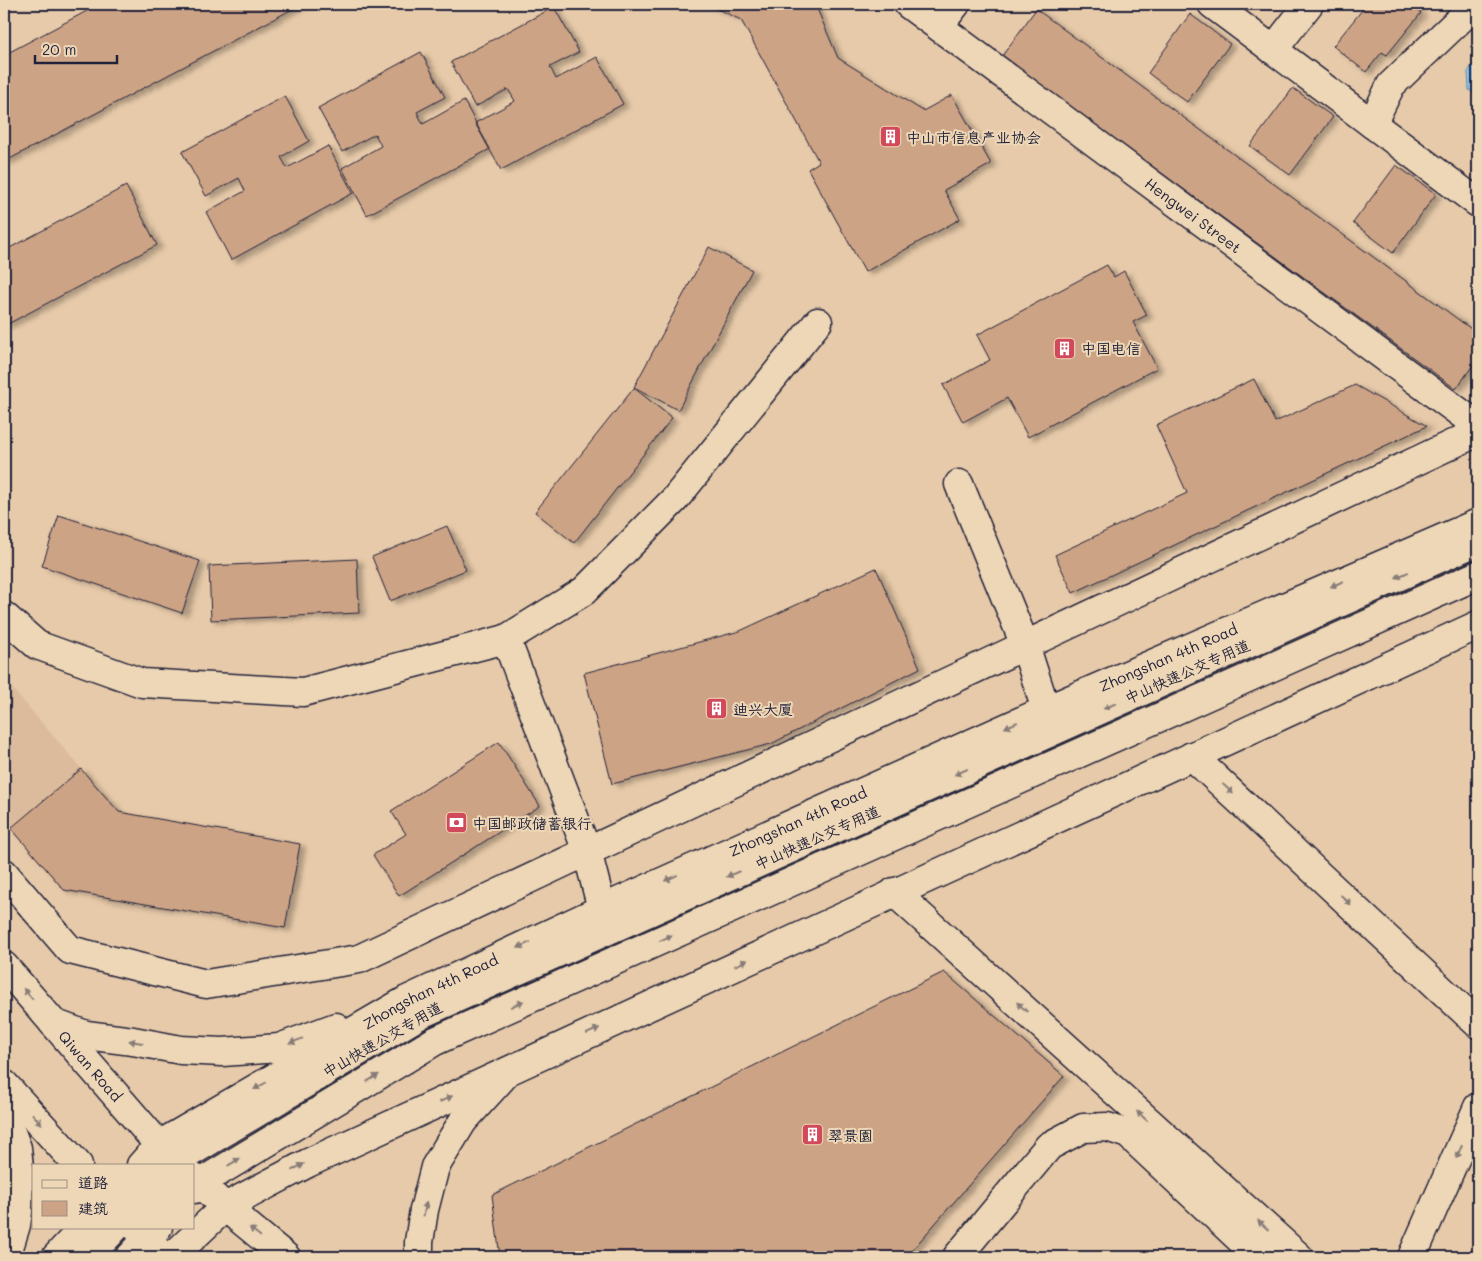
<svg xmlns="http://www.w3.org/2000/svg" width="1482" height="1261" viewBox="0 0 1482 1261" font-family="Mali,'LXGW WenKai TC',sans-serif">
  <style>
    .built { fill: #dbbb9c }
    .water { fill: #8fcaef; stroke: #6387a7 }
    .building { fill: #cda385; stroke: #22223b; filter: url(#shadow) }
    .lines { fill: none; stroke-linecap: round; stroke-linejoin: round }
    .minor-casing { stroke: #22223b; stroke-width: 31 }
    .major-casing { stroke: #22223b; stroke-width: 31 }
    .minor { stroke: #eed7b6; stroke-width: 28 }
    .major { stroke: #eed7b6; stroke-width: 28 }
    .oneway { fill: #887c78 }
    .labels { text-anchor: middle; dominant-baseline: central; stroke-width: 4; stroke-linejoin: round; paint-order: stroke }
    .poi-label { font-size: 15px; fill: #22223b; stroke: #eed7b6; text-anchor: start }
    .street-label { font-size: 15px; fill: #22223b; stroke: #eed7b6 }
  </style>
  <defs>
    <filter id="shadow"><feDropShadow dx="5.5" dy="3" stdDeviation="2.5" flood-color="#0004"/></filter>
  </defs>
  <rect width="100%" height="100%" fill="#e7caa9"/>
  <filter id="ink" filterUnits="userSpaceOnUse"><feTurbulence type="fractalNoise" baseFrequency=".02" numOctaves="2"/><feDisplacementMap in="SourceGraphic" scale="10" xChannelSelector="R" yChannelSelector="G"/><feConvolveMatrix kernelMatrix="1 2 1 2 8 2 1 2 1" color-interpolation-filters="sRGB"/></filter>
  <g filter="url(#ink)">
    <path class="built" d="M 4,679 L 119,812 L 300,844 L 285,928 L 64,890 L 4,820 Z"/>
    <path class="water" d="M 1478,54 L 1478,97 L 1469,90 L 1468,72 Z"/>
    <path class="building" d="M 100,4 L 302,4 L 4,162 L 4,55 Z
      M 707,4 L 815,4 L 838,58 L 923,111 L 952,95 L 991,164 L 944,190 L 960,219 L 865,272 L 808,169 L 819,162 L 741,20 Z
      M 1367,4 L 1420,4 L 1416,9 L 1421,13 L 1387,55 L 1382,52 L 1366,72 L 1333,46 Z
      M 554,7 L 579,52 L 550,67 L 556,79 L 597,57 L 623,104 L 501,170 L 475,123 L 515,101 L 508,89 L 475,107 L 451,62 Z
      M 1036,9 L 1478,334 L 1478,358 L 1456,389 L 1002,56 Z
      M 1190,14 L 1230,44 L 1187,102 L 1148,73 Z
      M 421,52 L 445,97 L 417,112 L 423,124 L 464,101 L 490,149 L 367,215 L 342,168 L 381,146 L 375,134 L 342,152 L 318,108 Z
      M 1293,88 L 1333,117 L 1290,175 L 1250,146 Z
      M 285,96 L 309,141 L 281,157 L 287,168 L 328,146 L 353,193 L 231,260 L 206,212 L 245,191 L 239,178 L 206,196 L 182,152 Z
      M 1396,165 L 1436,194 L 1393,253 L 1353,223 Z
      M 126,186 L 157,245 L 4,326 L 4,251 Z
      M 709,247 L 752,270 L 678,410 L 634,387 Z
      M 1107,265 L 1114,277 L 1124,271 L 1147,315 L 1133,322 L 1157,368 L 1028,437 L 1007,398 L 963,422 L 943,385 L 990,360 L 977,335 Z
      M 1254,379 L 1275,422 L 1355,385 L 1427,426 L 1073,593 L 1055,555 L 1187,493 L 1156,425 Z
      M 634,388 L 672,418 L 574,543 L 535,512 Z
      M 59,515 L 200,561 L 182,613 L 42,566 Z
      M 447,526 L 466,570 L 390,601 L 372,557 Z
      M 357,559 L 359,613 L 211,620 L 209,566 Z
      M 876,568 L 920,668 L 771,744 L 612,784 L 584,673 L 740,631 Z
      M 499,742 L 540,806 L 399,896 L 373,855 L 406,834 L 391,811 Z
      M 81,769 L 119,812 L 300,844 L 285,928 L 64,890 L 11,828 Z
      M 944,972 L 1064,1076 L 906,1257 L 500,1257 L 492,1195 Z"/>
    <g class="lines">
      <defs>
        <g id="minor">
          <path id="s1" d="M 908,4 L 1478,426"/>
          <path d="M 1212,4 L 1478,203"/>
          <path d="M 939,26 L 956,4"/>
          <path d="M 1273,50 L 1309,4"/>
          <path d="M 1372,124 L 1391,85 L 1476,4"/>
          <path d="M 959,484 L 1025,645 L 1046,710"/>
          <path d="M 4,616 L 37,645 L 142,683 L 303,692 L 506,639 L 584,591 L 675,499 L 818,322"/>
          <path d="M 506,639 L 587,851 L 602,909"/>
          <path d="M 1192,756 L 1478,1024"/>
          <path d="M 4,873 L 70,950 L 206,984 L 359,959 L 1478,432"/>
          <path d="M 894,892 L 1299,1257"/>
          <path d="M 173,1165 L 176,1161 L 421,1014 L 1478,541"/>
          <path d="M 194,1189 L 200,1183 L 435,1041 L 1478,575"/>
          <path d="M 88,1257 L 116,1227"/>
          <path d="M 130,1257 L 158,1227"/>
          <path d="M 957,1257 L 1049,1146 L 1083,1128 L 1107,1127 L 1128,1134 L 1259,1257"/>
          <path d="M 1412,1257 L 1478,1107"/>
        </g>
        <g id="major">
          <path id="s2" d="M 4,966 L 159,1145 L 180,1165"/>
          <path d="M 53,1023 L 86,1035 L 133,1041 L 181,1050 L 222,1052 L 279,1048 L 336,1027"/>
          <path d="M 4,1084 L 78,1165"/>
          <path d="M 4,1113 L 17,1148 L 19,1168 L 18,1212 L 16,1225 L 6,1257"/>
          <path id="s3" d="M 141,1165 L 159,1145 L 407,1000 L 602,909 L 1046,710 L 1478,523"/>
          <path d="M 194,1178 L 225,1207 L 286,1257"/>
          <path d="M 136,1227 L 163,1257"/>
          <path d="M 56,1257 L 84,1227"/>
          <path d="M 172,1257 L 225,1207 L 308,1163 L 1478,625"/>
          <path d="M 419,1257 L 419,1242 L 424,1210 L 435,1167 L 463,1121 L 502,1078"/>
        </g>
      </defs>
      <use href="#minor" class="minor-casing"/>
      <use href="#major" class="major-casing"/>
      <use href="#minor" class="minor"/>
      <use href="#major" class="major"/>
    </g>
    <defs><path id="oneway-solid" d="M-6-.8H1V-3.2L6.5 0L1 3.2V.8H-6Z" transform="scale(1.25)"/></defs>
    <g class="oneway">
      <use href="#oneway-solid" transform="translate(1402 575) rotate(156)"/>
      <use href="#oneway-solid" transform="translate(1337 584) rotate(157)"/>
      <use href="#oneway-solid" transform="translate(1110 706) rotate(156)"/>
      <use href="#oneway-solid" transform="translate(1011 725) rotate(156)"/>
      <use href="#oneway-solid" transform="translate(961 772) rotate(156)"/>
      <use href="#oneway-solid" transform="translate(1228 789) rotate(43)"/>
      <use href="#oneway-solid" transform="translate(733 874) rotate(156)"/>
      <use href="#oneway-solid" transform="translate(671 878) rotate(156)"/>
      <use href="#oneway-solid" transform="translate(1346 900) rotate(43)"/>
      <use href="#oneway-solid" transform="translate(666 938) rotate(-24)"/>
      <use href="#oneway-solid" transform="translate(524 945) rotate(155)"/>
      <use href="#oneway-solid" transform="translate(741 963) rotate(-25)"/>
      <use href="#oneway-solid" transform="translate(28 994) rotate(-131)"/>
      <use href="#oneway-solid" transform="translate(517 1004) rotate(-24)"/>
      <use href="#oneway-solid" transform="translate(1022 1007) rotate(-138)"/>
      <use href="#oneway-solid" transform="translate(593 1031) rotate(-25)"/>
      <use href="#oneway-solid" transform="translate(296 1041) rotate(160)"/>
      <use href="#oneway-solid" transform="translate(136 1042) rotate(-170)"/>
      <use href="#oneway-solid" transform="translate(373 1078) rotate(-31)"/>
      <use href="#oneway-solid" transform="translate(260 1086) rotate(150)"/>
      <use href="#oneway-solid" transform="translate(446 1099) rotate(-25)"/>
      <use href="#oneway-solid" transform="translate(1142 1116) rotate(-138)"/>
      <use href="#oneway-solid" transform="translate(37 1119) rotate(48)"/>
      <use href="#oneway-solid" transform="translate(1459 1152) rotate(114)"/>
      <use href="#oneway-solid" transform="translate(234 1162) rotate(-31)"/>
      <use href="#oneway-solid" transform="translate(298 1167) rotate(-28)"/>
      <use href="#oneway-solid" transform="translate(425 1209) rotate(-78)"/>
      <use href="#oneway-solid" transform="translate(1263 1225) rotate(-138)"/>
      <use href="#oneway-solid" transform="translate(255 1232) rotate(-141)"/>
    </g>
  </g>
  <defs>
    <symbol id="building-square" viewBox="-11 -11 22 22"><rect x="-9" y="-9" width="18" height="18" rx="4" fill="#d1495b" stroke="#eed7b6"/><path d="M-4-6H4V6H1V3H-1V6H-4ZM-2.5-4.3h1.7v1.8h-1.7ZM.8-4.3h1.7v1.8H.8ZM-2.5-1h1.7V.8h-1.7ZM.8-1h1.7V.8H.8Z" fill="#fff"/></symbol>
    <symbol id="bank-square" viewBox="-11 -11 22 22"><rect x="-9" y="-9" width="18" height="18" rx="4" fill="#d1495b" stroke="#eed7b6"/><path d="M-6-4H6V4H-6ZM0-2.3a2.3 2.3 0 1 0 0 4.6a2.3 2.3 0 1 0 0-4.6Z" fill="#fff"/></symbol>
  </defs>
  <g fill-rule="evenodd">
    <use href="#building-square" x="878" y="124" width="25" height="25"/>
    <use href="#building-square" x="1052" y="336" width="25" height="25"/>
    <use href="#building-square" x="704" y="696" width="25" height="25"/>
    <use href="#bank-square" x="444" y="810" width="25" height="25"/>
    <use href="#building-square" x="800" y="1122" width="25" height="25"/>
  </g>
  <g class="labels">
    <g class="poi-label">
      <text x="906" y="137">中山市信息产业协会</text>
      <text x="1081" y="348">中国电信</text>
      <text x="733" y="709">迪兴大厦</text>
      <text x="472" y="823">中国邮政储蓄银行</text>
      <text x="828" y="1135">翠景園</text>
    </g>
    <g class="street-label">
      <text stroke="none"><textPath href="#s1" startOffset="355">Hengwei Street</textPath></text>
      <text stroke="none"><textPath href="#s3" startOffset="1149">Zhongshan 4th Road</textPath></text>
      <text transform="translate(1187 671) rotate(-24)">中山快速公交专用道</text>
      <text stroke="none"><textPath href="#s3" startOffset="744">Zhongshan 4th Road</textPath></text>
      <text transform="translate(817 837) rotate(-24)">中山快速公交专用道</text>
      <text stroke="none"><textPath href="#s3" startOffset="339">Zhongshan 4th Road</textPath></text>
      <text transform="translate(382 1039) rotate(-30)">中山快速公交专用道</text>
      <text stroke="none"><textPath href="#s2" startOffset="132">Qiwan Road</textPath></text>
    </g>
  </g>
  <rect width="1482" height="1261" fill="none" stroke="#eed7b6" stroke-width="20"/>
  <rect x="10" y="10" width="1462" height="1241" fill="none" stroke="#22223b" stroke-width="2" filter="url(#ink)"/>
  <rect x="32" y="1164" width="162" height="65" fill="#eed7b6" stroke="#9c8f85"/>
  <rect x="42" y="1180" width="25" height="8" fill="#eed7b6" stroke="#9c8f85"/>
  <text x="78" y="1188" font-size="15" fill="#22223b">道路</text>
  <rect x="42" y="1201" width="25" height="15" fill="#cda385" stroke="#9c8f85"/>
  <text x="78" y="1214" font-size="15" fill="#22223b">建筑</text>
  <path d="M35 55v8h82v-8" fill="none" stroke="#22223b" stroke-width="2.5"/>
  <text x="42" y="55" font-size="15" fill="#22223b" stroke="#eed7b6" stroke-width="4" paint-order="stroke">20 m</text>
</svg>
